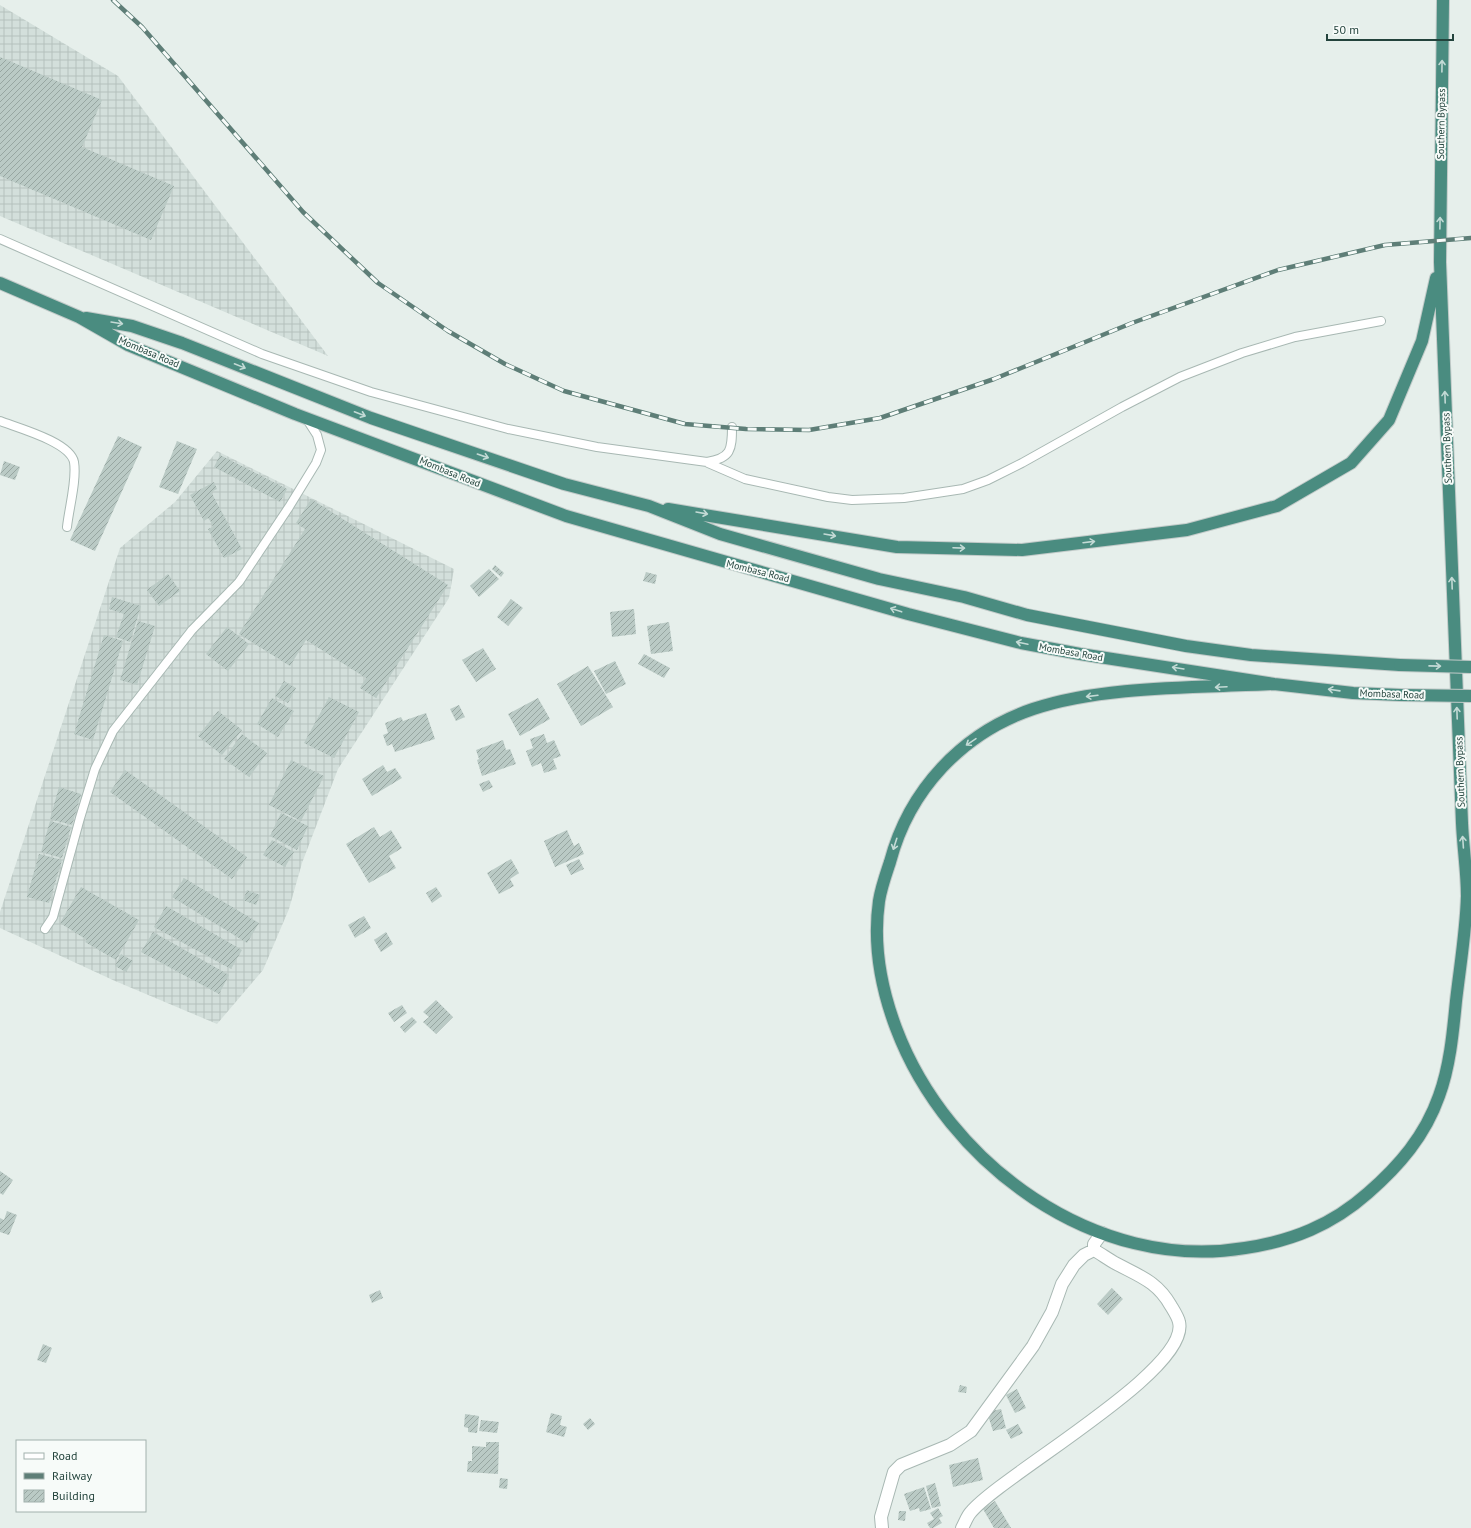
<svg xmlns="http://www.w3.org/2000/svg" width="1471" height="1528" viewBox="0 0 1471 1528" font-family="'PT Sans',sans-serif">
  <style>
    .industrial { fill: url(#industrial-grid) }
    .building { fill: url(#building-hatch) }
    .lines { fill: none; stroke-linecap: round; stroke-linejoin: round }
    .service-casing { stroke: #a8b8b3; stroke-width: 10 }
    .minor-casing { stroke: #a8b8b3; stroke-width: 14 }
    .trunk-casing { stroke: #c1cac8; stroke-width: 14 }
    .service { stroke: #fff; stroke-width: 8 }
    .minor { stroke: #fff; stroke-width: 12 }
    .trunk { stroke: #4a8c80; stroke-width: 12 }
    .rail-casing { stroke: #5e7e77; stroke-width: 4.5 }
    .rail { stroke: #f7fbf9; stroke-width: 3; stroke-dasharray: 9; stroke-linecap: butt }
    .trunk-bridge-casing { stroke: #c1cac8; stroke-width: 14; stroke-linecap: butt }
    .trunk-bridge { stroke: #4a8c80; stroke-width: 12 }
    .oneway { stroke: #c3dad5 }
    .labels { text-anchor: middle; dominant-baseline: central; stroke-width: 4; stroke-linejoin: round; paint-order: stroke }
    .street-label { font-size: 10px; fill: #23433c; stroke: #f7fbf9 }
  </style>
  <defs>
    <pattern id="industrial-grid" width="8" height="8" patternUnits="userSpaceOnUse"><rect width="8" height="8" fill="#d3dfdb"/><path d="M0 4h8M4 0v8" fill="none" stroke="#b5c1bd"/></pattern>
    <pattern id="building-hatch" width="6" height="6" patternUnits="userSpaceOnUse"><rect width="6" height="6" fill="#bacac5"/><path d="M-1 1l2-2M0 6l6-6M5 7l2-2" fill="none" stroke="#97a6a1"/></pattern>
  </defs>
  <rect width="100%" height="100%" fill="#e6efeb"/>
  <path class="industrial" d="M 0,5 L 118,76 L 328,356 L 0,216 Z
    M 217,451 L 454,569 L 449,598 L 338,769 L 302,863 L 289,909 L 263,970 L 217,1024 L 115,981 L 0,928 L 0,912 L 120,548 L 175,502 Z"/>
  <path class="building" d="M 0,57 L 102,100 L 82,147 L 174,186 L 151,240 L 0,176 Z
    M 118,436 L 142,447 L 95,551 L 70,540 Z
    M 177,441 L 197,449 L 178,494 L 159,487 Z
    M 220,455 L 287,489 L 280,502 L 214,467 Z
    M 4,461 L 20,467 L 15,480 L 0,475 Z
    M 214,482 L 217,489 L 211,492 L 242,549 L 224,558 L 208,529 L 213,527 L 211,522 L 208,518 L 204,521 L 190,495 Z
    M 311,499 L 448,585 L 376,698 L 360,688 L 366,678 L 306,640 L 290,666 L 239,634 L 305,529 L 296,523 Z
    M 495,565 L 504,573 L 501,577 L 492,569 Z
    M 489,569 L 499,579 L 479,597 L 470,586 Z
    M 646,572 L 657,575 L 655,584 L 643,581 Z
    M 168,574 L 180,591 L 159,606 L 147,590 Z
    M 112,597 L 141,606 L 130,642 L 116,637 L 124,614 L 109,609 Z
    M 511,599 L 523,608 L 508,626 L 497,617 Z
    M 634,609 L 636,634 L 612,637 L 610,612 Z
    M 138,621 L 155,626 L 137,685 L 120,680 Z
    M 669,622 L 673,651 L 651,654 L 647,626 Z
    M 227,627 L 249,644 L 228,671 L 206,654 Z
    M 104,635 L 123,641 L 93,740 L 74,734 Z
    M 483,648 L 496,669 L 476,682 L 462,660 Z
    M 644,654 L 670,668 L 664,678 L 638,664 Z
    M 615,661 L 626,684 L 606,694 L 594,671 Z
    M 588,666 L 613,707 L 581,726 L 557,684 Z
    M 284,681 L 296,688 L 288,703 L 275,696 Z
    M 329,697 L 359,712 L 334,758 L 304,743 Z
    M 272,698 L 294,711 L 278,737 L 257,724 Z
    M 538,698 L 550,719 L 520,736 L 508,714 Z
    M 459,705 L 465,717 L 456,721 L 450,709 Z
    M 218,711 L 242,730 L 222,755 L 198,736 Z
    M 426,713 L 435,739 L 395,752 L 392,744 L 387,746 L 383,735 L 388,733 L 385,723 L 401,717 L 403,721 Z
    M 242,734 L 267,753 L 249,777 L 224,759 Z
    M 544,734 L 547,743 L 554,740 L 561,756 L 553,759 L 557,769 L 544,773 L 541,763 L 532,767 L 526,751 L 533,748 L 530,739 Z
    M 503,740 L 506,750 L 510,749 L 516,764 L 482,776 L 477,760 L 479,759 L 476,750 Z
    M 291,760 L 324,776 L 301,821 L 269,805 Z
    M 383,765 L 387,772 L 395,768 L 402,778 L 372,796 L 362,779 Z
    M 125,770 L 247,857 L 232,879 L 110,792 Z
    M 489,780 L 493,787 L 483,792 L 479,784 Z
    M 59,787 L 81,794 L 72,825 L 50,819 Z
    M 281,813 L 308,826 L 297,850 L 270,836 Z
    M 50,821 L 71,827 L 62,858 L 41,852 Z
    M 374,827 L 380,837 L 391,830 L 402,848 L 389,856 L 396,868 L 369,883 L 346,844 Z
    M 567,830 L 574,846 L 579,843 L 584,854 L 555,867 L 544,841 Z
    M 272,840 L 294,852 L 285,867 L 263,855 Z
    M 39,854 L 62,860 L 49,903 L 27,897 Z
    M 511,859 L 519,873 L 510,879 L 514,886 L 499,894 L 487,873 Z
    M 579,859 L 584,869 L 571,875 L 566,865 Z
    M 184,878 L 259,923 L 247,943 L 172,897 Z
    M 81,887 L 139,920 L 116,960 L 85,942 L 87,940 L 60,923 Z
    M 436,887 L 442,896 L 432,903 L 426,893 Z
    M 247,890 L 260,895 L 256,905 L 243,900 Z
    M 166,906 L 242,950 L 231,969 L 154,927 Z
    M 364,916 L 371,928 L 355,938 L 348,925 Z
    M 153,932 L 229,975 L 219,994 L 141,952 Z
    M 386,932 L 393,944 L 381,952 L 374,940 Z
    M 121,954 L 133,961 L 126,972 L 115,966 Z
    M 436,1000 L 453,1017 L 436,1034 L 423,1022 L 429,1017 L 423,1012 Z
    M 402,1005 L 407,1013 L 394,1022 L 388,1013 Z
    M 412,1017 L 417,1022 L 405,1033 L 400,1027 Z
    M 0,1171 L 13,1180 L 3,1195 L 0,1193 Z
    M 7,1211 L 17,1215 L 9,1235 L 0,1232 L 0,1218 L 4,1220 Z
    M 1112,1288 L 1123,1299 L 1108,1315 L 1097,1304 Z
    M 380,1290 L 383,1298 L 372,1303 L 369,1295 Z
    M 43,1344 L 52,1348 L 46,1363 L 37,1360 Z
    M 960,1385 L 967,1387 L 966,1393 L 958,1392 Z
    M 1017,1389 L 1026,1408 L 1015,1413 L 1006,1395 Z
    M 1001,1409 L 1006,1428 L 993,1431 L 987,1412 Z
    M 551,1413 L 562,1416 L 560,1425 L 567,1427 L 564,1437 L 546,1432 Z
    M 465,1414 L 479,1416 L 477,1433 L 468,1432 L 468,1428 L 464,1427 Z
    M 590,1418 L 595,1424 L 588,1430 L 583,1424 Z
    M 481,1420 L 499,1422 L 497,1433 L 479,1431 Z
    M 1018,1424 L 1023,1433 L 1011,1439 L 1006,1430 Z
    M 486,1442 L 499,1442 L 498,1474 L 467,1472 L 468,1461 L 472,1461 L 472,1446 L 486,1447 Z
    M 978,1458 L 983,1480 L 953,1487 L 949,1465 Z
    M 500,1478 L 508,1479 L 507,1489 L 499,1488 Z
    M 935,1483 L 941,1506 L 932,1508 L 926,1486 Z
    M 924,1487 L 931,1509 L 920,1512 L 919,1508 L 910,1511 L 904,1494 Z
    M 995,1501 L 1011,1528 L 994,1528 L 983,1509 Z
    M 938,1508 L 943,1516 L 939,1518 L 942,1523 L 933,1528 L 930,1528 L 927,1523 L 934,1519 L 930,1513 Z
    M 899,1511 L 906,1511 L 905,1521 L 898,1520 Z"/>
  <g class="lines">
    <defs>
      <path id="service" d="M 0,239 L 262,354 L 371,392 L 508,429 L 597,447 L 707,462 C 731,458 732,450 732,427
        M 0,421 C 18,428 70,442 74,462 C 77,480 69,508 67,527
        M 708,463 L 745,479 L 828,497 L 852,500 L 904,498 L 963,489 L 988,480 L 1022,463 L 1122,407 L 1180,377 L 1242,353 L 1295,337 L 1381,321
        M 45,929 L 53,917 L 80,818 L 95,769 L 113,731 L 192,630 L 239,582 L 289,507 L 316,463 L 321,450 L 317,435 L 306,418"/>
      <path id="minor" d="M 882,1528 L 881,1517 L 894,1472 L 901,1465 L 950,1445 L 971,1431 L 1033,1346 L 1052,1312 L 1062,1284 L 1074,1265 L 1084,1255 L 1094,1250
        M 962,1528 C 965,1523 967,1516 971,1512 C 1003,1474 1191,1370 1179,1322 C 1178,1317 1174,1311 1171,1306 C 1157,1281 1139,1276 1115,1263 C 1108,1259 1101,1254 1094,1250 L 1094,1244 L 1102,1233"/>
      <path id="trunk" d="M 0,283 L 79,317 L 128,345 L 295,414 L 566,516 L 908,614 L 1021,643 L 1080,654 L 1274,684 L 1353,693 L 1401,695
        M 86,318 L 132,326 L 182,343 L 371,418 L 564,484 L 649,506 L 720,534 L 879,579 L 964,597 L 1027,615 L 1186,646 L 1251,655 L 1400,665
        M 668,509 L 897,547 L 1022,550 L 1187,530 L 1277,506 L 1351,463 L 1389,420 L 1422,341 L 1436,278
        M 1274,684 C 1199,688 1104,685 1033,709 C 962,733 909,790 890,862 C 886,874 881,888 879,901 C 873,943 881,988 896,1028 C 947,1164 1096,1273 1245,1248 C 1292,1241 1332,1225 1368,1193 C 1399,1166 1425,1136 1439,1096 C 1450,1066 1453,1032 1456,1001 C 1460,966 1466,931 1467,896 C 1467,872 1463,847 1462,823 L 1440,262 L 1443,0"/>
    </defs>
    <use href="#service" class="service-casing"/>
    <use href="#minor" class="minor-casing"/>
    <use href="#trunk" class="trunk-casing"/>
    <use href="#service" class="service"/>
    <use href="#minor" class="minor"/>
    <use href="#trunk" class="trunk"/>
    <defs>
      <path id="rail" d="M 113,0 L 142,27 L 303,212 L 378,283 L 448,331 L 505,364 L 564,391 L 685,424 L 746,429 L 809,430 L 880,418 L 994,379 L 1132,323 L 1278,270 L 1385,245 L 1471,238"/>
    </defs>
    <use href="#rail" class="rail-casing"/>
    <use href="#rail" class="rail"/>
    <defs>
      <path id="trunk-bridge" d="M 1400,665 L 1471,667
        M 1401,695 L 1471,696"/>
    </defs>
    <use href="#trunk-bridge" class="trunk-bridge-casing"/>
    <use href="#trunk-bridge" class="trunk-bridge"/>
  </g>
  <defs><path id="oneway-shaft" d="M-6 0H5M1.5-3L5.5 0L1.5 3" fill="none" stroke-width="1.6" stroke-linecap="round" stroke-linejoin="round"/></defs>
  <g class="oneway">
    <use href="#oneway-shaft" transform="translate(1442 66) rotate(-89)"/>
    <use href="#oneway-shaft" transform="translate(1440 223) rotate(-89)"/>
    <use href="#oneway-shaft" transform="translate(117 323) rotate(9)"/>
    <use href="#oneway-shaft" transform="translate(240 366) rotate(22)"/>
    <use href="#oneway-shaft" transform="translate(1445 397) rotate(-92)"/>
    <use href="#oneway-shaft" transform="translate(360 414) rotate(21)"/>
    <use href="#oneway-shaft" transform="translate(483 456) rotate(19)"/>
    <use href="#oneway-shaft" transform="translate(702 513) rotate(10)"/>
    <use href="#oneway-shaft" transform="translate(830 535) rotate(10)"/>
    <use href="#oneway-shaft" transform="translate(1089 542) rotate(-7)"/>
    <use href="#oneway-shaft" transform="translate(959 548) rotate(2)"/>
    <use href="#oneway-shaft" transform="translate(1452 583) rotate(-92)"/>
    <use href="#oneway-shaft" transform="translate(896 610) rotate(-162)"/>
    <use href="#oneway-shaft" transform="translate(1022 643) rotate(-168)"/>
    <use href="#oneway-shaft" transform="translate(1435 666) rotate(1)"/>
    <use href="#oneway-shaft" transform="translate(1178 668) rotate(-171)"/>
    <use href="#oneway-shaft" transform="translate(1221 687) rotate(177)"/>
    <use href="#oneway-shaft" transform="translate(1334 690) rotate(-172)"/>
    <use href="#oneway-shaft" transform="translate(1092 696) rotate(173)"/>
    <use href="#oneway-shaft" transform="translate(1457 713) rotate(-92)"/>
    <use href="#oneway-shaft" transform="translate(971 742) rotate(146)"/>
    <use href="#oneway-shaft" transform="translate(1463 842) rotate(-94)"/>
    <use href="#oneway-shaft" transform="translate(895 844) rotate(108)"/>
  </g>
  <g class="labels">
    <g class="street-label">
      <text transform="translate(1441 124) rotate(-89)">Southern Bypass</text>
      <text transform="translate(149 352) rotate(23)">Mombasa Road</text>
      <text transform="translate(1447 448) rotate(-92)">Southern Bypass</text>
      <text transform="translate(450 472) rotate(22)">Mombasa Road</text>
      <text transform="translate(758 571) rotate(14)">Mombasa Road</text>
      <text transform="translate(1071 652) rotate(10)">Mombasa Road</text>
      <text transform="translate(1392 694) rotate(2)">Mombasa Road</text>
      <text transform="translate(1460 772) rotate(-92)">Southern Bypass</text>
    </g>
  </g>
  <rect x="16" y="1440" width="130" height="72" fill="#f7fbf9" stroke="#a2b1ad"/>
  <rect x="24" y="1453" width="20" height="6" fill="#ffffff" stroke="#a2b1ad"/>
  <text x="52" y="1460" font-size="12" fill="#23433c">Road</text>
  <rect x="24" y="1473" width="20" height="6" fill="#5e7e77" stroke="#a2b1ad"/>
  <text x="52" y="1480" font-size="12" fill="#23433c">Railway</text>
  <rect x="24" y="1490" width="20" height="12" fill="url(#building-hatch)" stroke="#a2b1ad"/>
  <text x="52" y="1500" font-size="12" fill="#23433c">Building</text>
  <path d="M1327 34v6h126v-6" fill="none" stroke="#23433c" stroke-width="2"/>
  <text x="1333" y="34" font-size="12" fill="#23433c" stroke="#f7fbf9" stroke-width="3" paint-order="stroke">50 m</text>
</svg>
